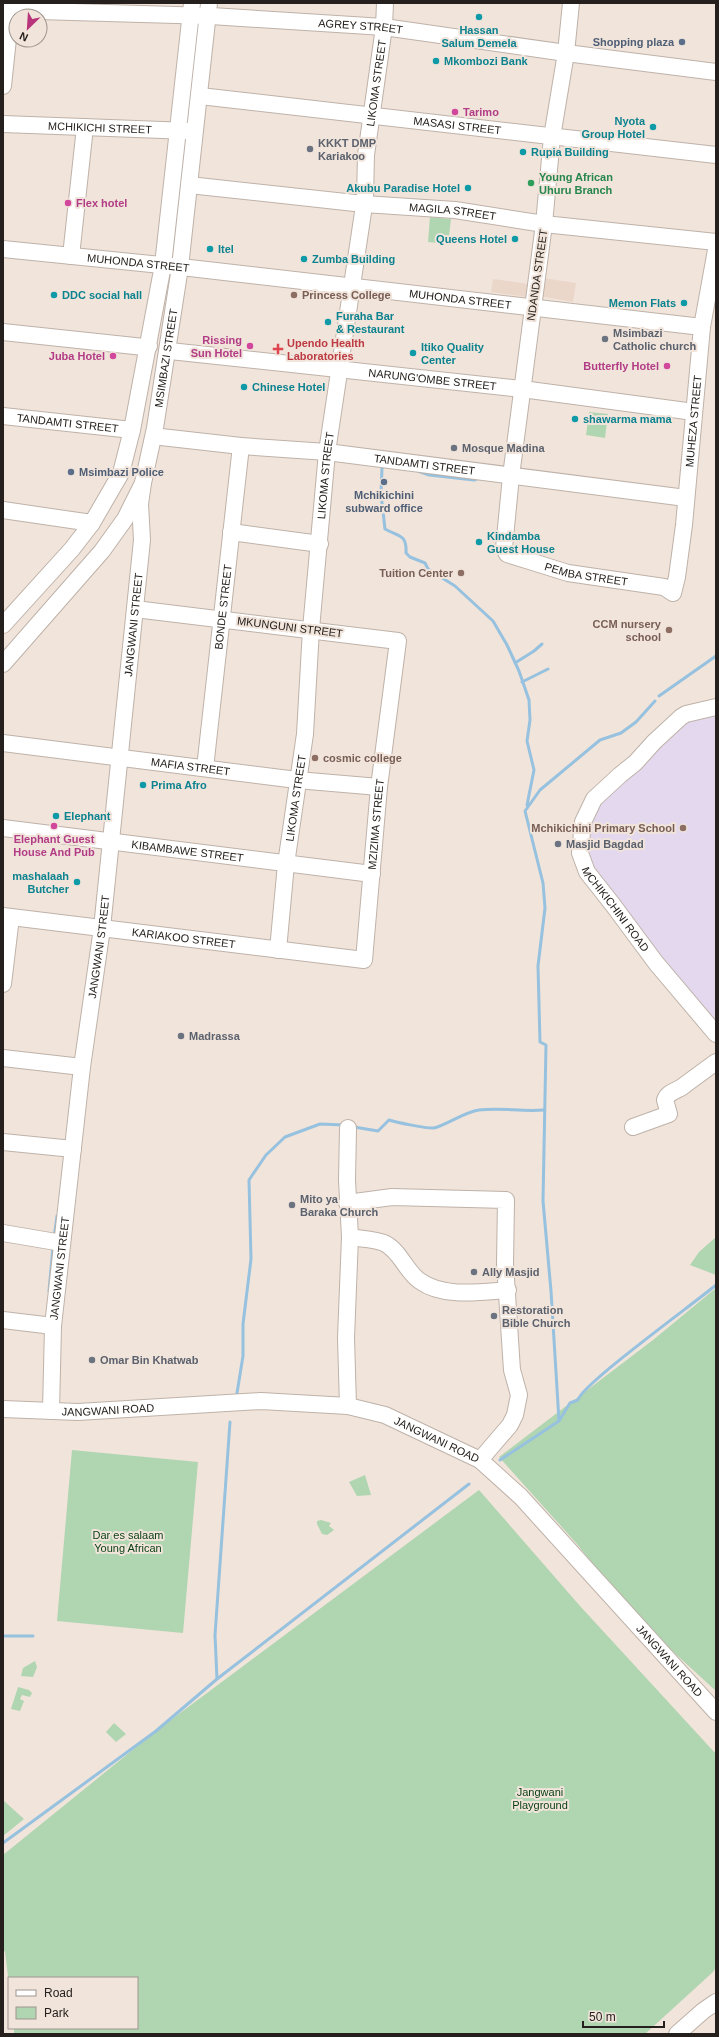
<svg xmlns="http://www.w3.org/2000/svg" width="719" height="2037" viewBox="0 0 719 2037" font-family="Helvetica,sans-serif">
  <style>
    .built { fill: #ebd7c9 }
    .education { fill: #e3d8ed }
    .green { fill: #b0d5b1 }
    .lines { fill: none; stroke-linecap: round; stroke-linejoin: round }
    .stream { stroke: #96c1df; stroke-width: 3 }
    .minor-casing { stroke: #beb2a9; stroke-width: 18 }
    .minor { stroke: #fff; stroke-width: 16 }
    .culture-dot { fill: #0f9aa8; stroke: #f1e4db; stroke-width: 1.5 }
    .service-dot { fill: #5c6f8a; stroke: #f1e4db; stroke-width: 1.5 }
    .hotel-dot { fill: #d1479c; stroke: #f1e4db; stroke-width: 1.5 }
    .worship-dot { fill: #6b7280; stroke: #f1e4db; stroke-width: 1.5 }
    .leisure-dot { fill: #2e9e5b; stroke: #f1e4db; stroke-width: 1.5 }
    .education-dot { fill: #8d6e63; stroke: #f1e4db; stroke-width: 1.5 }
    .health-dot { fill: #e0444e; stroke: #f1e4db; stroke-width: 1.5 }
    .labels { text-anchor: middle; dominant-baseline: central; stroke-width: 4; stroke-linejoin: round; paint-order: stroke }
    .street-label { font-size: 11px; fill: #25201d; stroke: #f1e4db }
    .culture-label { font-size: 11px; font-weight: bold; fill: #0d838f; stroke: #f1e4db; text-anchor: start }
    .service-label { font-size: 11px; font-weight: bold; fill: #4e5e75; stroke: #f1e4db; text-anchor: end }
    .hotel-label { font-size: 11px; font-weight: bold; fill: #b23c85; stroke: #f1e4db; text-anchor: end }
    .worship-label { font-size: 11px; font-weight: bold; fill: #5b616d; stroke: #f1e4db; text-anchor: start }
    .leisure-label { font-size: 11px; font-weight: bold; fill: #27864d; stroke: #f1e4db; text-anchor: start }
    .education-label { font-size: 11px; font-weight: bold; fill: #785e54; stroke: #f1e4db; text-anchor: end }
    .health-label { font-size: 11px; font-weight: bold; fill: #be3a42; stroke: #f1e4db; text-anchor: start }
    .park-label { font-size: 11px; fill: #053e10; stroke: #f1e4db }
  </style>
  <rect width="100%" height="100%" fill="#f1e4db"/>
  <path class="built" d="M 543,278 L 576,283 L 573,302 L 540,296 Z
    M 493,279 L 529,284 L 527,297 L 491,292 Z"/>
  <path class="education" d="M 716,708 L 716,1031 L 582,862 L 585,823 L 597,803 L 681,719 Z"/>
  <path class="green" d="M 430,217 L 451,219 L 448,244 L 428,242 Z
    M 589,412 L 608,414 L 605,438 L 586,435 Z
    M 716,1237 L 716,1275 L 690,1265 L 699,1252 Z
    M 716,1288 L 716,1691 L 668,1647 L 644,1628 L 577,1544 L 499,1457 L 653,1340 Z
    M 72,1450 L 198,1462 L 183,1633 L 57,1621 Z
    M 365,1475 L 371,1495 L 357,1496 L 349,1482 Z
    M 479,1490 L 580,1606 L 716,1754 L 716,1967 L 713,1972 L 645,2034 L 14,2034 L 14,2028 L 137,2028 L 137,1978 L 9,1978 L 9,1985 L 5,1951 L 3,1952 L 3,1855 L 156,1731 Z
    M 321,1520 L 331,1523 L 329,1526 L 334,1530 L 327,1535 L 322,1534 L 317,1524 L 317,1521 Z
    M 35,1661 L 37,1667 L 33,1677 L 21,1676 L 23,1668 Z
    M 18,1687 L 29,1690 L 32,1693 L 30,1697 L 22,1695 L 20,1699 L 24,1701 L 20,1711 L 11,1709 Z
    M 114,1723 L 126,1734 L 116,1742 L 106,1732 Z
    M 4,1801 L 24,1819 L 3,1836 L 3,1802 Z"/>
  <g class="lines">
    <path class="stream" d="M 385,466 L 382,468 L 381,494 L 385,529 C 399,537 407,534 406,553 L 410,557 L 425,563 L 428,569 L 455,586 L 493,621 L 507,645 L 519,671 L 529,700 L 530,720 L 527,741 L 534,770 L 527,805
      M 418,471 L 429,475 L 474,480 L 479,478
      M 515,663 L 534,651 L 542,644
      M 522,682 L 548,669
      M 659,696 L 716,656
      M 354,1127 L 378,1131 L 389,1120 C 395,1122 428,1129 434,1128 C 447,1125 464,1112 479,1110 C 500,1107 522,1112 543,1110
      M 54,1238 L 57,1216
      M 49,1291 L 53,1247
      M 237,1393 L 243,1356 L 243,1324 L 251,1259 L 249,1180 L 266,1155 L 285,1137 L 320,1124 L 344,1125
      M 559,1421 L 551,1291 L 543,1201 L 546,1045 L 540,1042 L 538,966 L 545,908 L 543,883 L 525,811 L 540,790 L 600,740 L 621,733 L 636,722 L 655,701
      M 500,1460 L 559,1421 L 570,1403 L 578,1400 C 581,1385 696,1302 716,1285
      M 3,1636 L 33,1636
      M 217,1679 L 215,1635 L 230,1422
      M 3,1843 L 156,1731 L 217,1679 L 469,1484"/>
    <defs>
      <g id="minor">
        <path id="s1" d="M 571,3 L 566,53 L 552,137 L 544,224 L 511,476 L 504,548 L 507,554 L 568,573 L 664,587 L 673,593 L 677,577 L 684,525 L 702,327 L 716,250"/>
        <path id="s2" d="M 3,10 L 211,16 L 384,27 L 566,53 L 716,72"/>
        <path d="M 3,86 L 11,10"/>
        <path id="s3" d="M 200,96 L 716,155"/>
        <path id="s4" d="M 3,124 L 189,131"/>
        <path id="s5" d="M 189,185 L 364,204 L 455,210 L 544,224 L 716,242"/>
        <path id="s6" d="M 3,249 L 181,267 L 702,327"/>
        <path d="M 71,256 L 85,127"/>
        <path d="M 3,332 L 144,347 L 149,346"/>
        <path id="s7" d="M 170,351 L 522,389 L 694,412"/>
        <path id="s8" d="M 3,416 L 132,430"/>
        <path id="s9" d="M 161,437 L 241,446 L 327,452 L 686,498"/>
        <path d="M 3,510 L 92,523"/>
        <path d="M 231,532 L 320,544"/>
        <path d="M 3,625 L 72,549 L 92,523 L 121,473 L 132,430 L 163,265 L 192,3"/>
        <path id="s10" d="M 3,664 L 102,551 L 125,519 L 143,483 L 155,428 L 180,267 L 209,3"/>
        <path id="s11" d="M 716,707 L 686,714 L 681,717 L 654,742 L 635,763 L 620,775 L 594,799 L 583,822 L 580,853 L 587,872 L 613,905 L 656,963 L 716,1034"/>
        <path id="s12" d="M 3,743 L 297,780 L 379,787"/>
        <path id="s13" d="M 205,768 L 241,446"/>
        <path id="s14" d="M 3,828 L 372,874"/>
        <path id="s15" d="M 3,916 L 364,960 L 379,787 L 398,641 L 135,609"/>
        <path id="s16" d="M 278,950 L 286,864 L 305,734 L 311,629 L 327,452 L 365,199 L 366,155 L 384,27 L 385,3"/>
        <path d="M 3,984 L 11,917"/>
        <path d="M 3,1058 L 82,1067"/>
        <path d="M 633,1127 L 669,1114 L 665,1100 C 668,1092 676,1091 682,1087 C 694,1078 705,1070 716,1062"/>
        <path d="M 3,1142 L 73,1149"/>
        <path d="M 347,1203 L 392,1197 L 506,1200 L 505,1264 L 512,1370 L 519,1395 L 515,1415 L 510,1425 L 480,1460"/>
        <path d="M 3,1233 L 62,1243"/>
        <path d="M 350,1237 C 360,1239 374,1239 384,1243 C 400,1250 406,1272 420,1281 C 443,1298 481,1292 508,1290"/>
        <path d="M 3,1320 L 53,1326"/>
        <path d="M 348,1406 L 346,1338 L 350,1237 L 347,1180 L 348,1128"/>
        <path id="s17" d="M 3,1409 L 78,1412 L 261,1401 L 348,1406 L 385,1415 L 480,1460 L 521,1497 L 716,1712"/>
        <path id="s18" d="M 51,1411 L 53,1326 L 82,1067 L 102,928 L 142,540 L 140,504 L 143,483"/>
        <path d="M 677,2034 L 703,2011 L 716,2002"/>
      </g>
    </defs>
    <use href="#minor" class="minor-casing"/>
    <use href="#minor" class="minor"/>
  </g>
  <g class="culture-dot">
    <circle cx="479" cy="17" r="4"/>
    <circle cx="436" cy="61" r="4"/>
    <circle cx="653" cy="127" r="4"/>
    <circle cx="523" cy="152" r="4"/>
    <circle cx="468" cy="188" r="4"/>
    <circle cx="515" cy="239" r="4"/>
    <circle cx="210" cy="249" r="4"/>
    <circle cx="304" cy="259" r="4"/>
    <circle cx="54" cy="295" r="4"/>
    <circle cx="684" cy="303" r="4"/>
    <circle cx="328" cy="322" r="4"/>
    <circle cx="413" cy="353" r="4"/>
    <circle cx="244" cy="387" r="4"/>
    <circle cx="575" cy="419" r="4"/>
    <circle cx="479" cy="542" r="4"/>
    <circle cx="143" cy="785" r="4"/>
    <circle cx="56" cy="816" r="4"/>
    <circle cx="77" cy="882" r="4"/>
  </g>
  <g class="service-dot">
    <circle cx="682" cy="42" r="4"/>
    <circle cx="71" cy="472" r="4"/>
    <circle cx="384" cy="482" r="4"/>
  </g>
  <g class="hotel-dot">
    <circle cx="455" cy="112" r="4"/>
    <circle cx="68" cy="203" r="4"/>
    <circle cx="250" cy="346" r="4"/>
    <circle cx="113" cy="356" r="4"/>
    <circle cx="667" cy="366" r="4"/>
    <circle cx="54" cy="826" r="4"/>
  </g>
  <g class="worship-dot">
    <circle cx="310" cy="149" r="4"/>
    <circle cx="605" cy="339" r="4"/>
    <circle cx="454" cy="448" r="4"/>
    <circle cx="558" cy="844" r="4"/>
    <circle cx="181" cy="1036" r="4"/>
    <circle cx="292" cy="1205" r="4"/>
    <circle cx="474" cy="1272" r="4"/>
    <circle cx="494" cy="1316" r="4"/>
    <circle cx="92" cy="1360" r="4"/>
  </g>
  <circle class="leisure-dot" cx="531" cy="183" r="4"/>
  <g class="education-dot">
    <circle cx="294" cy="295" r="4"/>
    <circle cx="461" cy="573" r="4"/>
    <circle cx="669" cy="630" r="4"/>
    <circle cx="315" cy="758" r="4"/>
    <circle cx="683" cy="828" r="4"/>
  </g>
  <path class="health-dot" d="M276 343h4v4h4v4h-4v4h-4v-4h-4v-4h4z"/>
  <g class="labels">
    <g class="street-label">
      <text stroke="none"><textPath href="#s2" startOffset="358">AGREY STREET</textPath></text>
      <text stroke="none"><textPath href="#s16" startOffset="873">LIKOMA STREET</textPath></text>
      <text stroke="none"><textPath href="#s3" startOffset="259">MASASI STREET</textPath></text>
      <text stroke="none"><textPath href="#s4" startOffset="97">MCHIKICHI STREET</textPath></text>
      <text stroke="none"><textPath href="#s5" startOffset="265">MAGILA STREET</textPath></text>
      <text stroke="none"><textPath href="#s6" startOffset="136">MUHONDA STREET</textPath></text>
      <text transform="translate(537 275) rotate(-82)">NDANDA STREET</text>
      <text stroke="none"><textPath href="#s6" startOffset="460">MUHONDA STREET</textPath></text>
      <text stroke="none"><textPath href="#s10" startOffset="357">MSIMBAZI STREET</textPath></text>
      <text stroke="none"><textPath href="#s7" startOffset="264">NARUNG'OMBE STREET</textPath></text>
      <text stroke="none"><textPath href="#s1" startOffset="901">MUHEZA STREET</textPath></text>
      <text stroke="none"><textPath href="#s8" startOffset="65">TANDAMTI STREET</textPath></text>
      <text stroke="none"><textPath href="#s9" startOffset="265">TANDAMTI STREET</textPath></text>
      <text stroke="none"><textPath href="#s16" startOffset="477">LIKOMA STREET</textPath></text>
      <text stroke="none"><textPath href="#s1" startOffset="638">PEMBA STREET</textPath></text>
      <text stroke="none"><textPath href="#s13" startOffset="162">BONDE STREET</textPath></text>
      <text stroke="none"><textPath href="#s18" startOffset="791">JANGWANI STREET</textPath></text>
      <text transform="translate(290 627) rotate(7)">MKUNGUNI STREET</text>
      <text stroke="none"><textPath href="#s12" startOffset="189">MAFIA STREET</textPath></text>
      <text stroke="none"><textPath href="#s16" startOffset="153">LIKOMA STREET</textPath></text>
      <text stroke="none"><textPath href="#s15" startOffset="500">MZIZIMA STREET</textPath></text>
      <text stroke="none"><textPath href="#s14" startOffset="186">KIBAMBAWE STREET</textPath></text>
      <text stroke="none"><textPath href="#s11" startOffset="280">MCHIKICHINI ROAD</textPath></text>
      <text stroke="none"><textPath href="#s15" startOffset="182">KARIAKOO STREET</textPath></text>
      <text stroke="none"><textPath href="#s18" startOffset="467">JANGWANI STREET</textPath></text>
      <text stroke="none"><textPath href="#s18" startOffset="143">JANGWANI STREET</textPath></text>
      <text stroke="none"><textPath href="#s17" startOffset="105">JANGWANI ROAD</textPath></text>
      <text stroke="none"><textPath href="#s17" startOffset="441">JANGWANI ROAD</textPath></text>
      <text stroke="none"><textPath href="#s17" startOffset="765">JANGWANI ROAD</textPath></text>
    </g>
    <g class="culture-label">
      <text x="479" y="30" text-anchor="middle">Hassan<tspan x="479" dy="13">Salum Demela</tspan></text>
      <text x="444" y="61">Mkombozi Bank</text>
      <text x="645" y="121" text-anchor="end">Nyota<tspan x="645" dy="13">Group Hotel</tspan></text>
      <text x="531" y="152">Rupia Building</text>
      <text x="460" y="188" text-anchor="end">Akubu Paradise Hotel</text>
      <text x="507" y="239" text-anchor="end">Queens Hotel</text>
      <text x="218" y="249">Itel</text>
      <text x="312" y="259">Zumba Building</text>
      <text x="62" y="295">DDC social hall</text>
      <text x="676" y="303" text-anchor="end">Memon Flats</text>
      <text x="336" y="316">Furaha Bar<tspan x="336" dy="13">&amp; Restaurant</tspan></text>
      <text x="421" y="347">Itiko Quality<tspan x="421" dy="13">Center</tspan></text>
      <text x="252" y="387">Chinese Hotel</text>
      <text x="583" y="419">shawarma mama</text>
      <text x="487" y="536">Kindamba<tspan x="487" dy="13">Guest House</tspan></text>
      <text x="151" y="785">Prima Afro</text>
      <text x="64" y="816">Elephant</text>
      <text x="69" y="876" text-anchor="end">mashalaah<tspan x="69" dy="13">Butcher</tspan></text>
    </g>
    <g class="service-label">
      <text x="674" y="42">Shopping plaza</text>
      <text x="79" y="472" text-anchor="start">Msimbazi Police</text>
      <text x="384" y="495" text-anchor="middle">Mchikichini<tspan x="384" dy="13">subward office</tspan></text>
    </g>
    <g class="hotel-label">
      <text x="463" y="112" text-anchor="start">Tarimo</text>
      <text x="76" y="203" text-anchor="start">Flex hotel</text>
      <text x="242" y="340">Rissing<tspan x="242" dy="13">Sun Hotel</tspan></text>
      <text x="105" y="356">Juba Hotel</text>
      <text x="659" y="366">Butterfly Hotel</text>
      <text x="54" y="839" text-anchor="middle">Elephant Guest<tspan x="54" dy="13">House And Pub</tspan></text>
    </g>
    <g class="worship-label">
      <text x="318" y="143">KKKT DMP<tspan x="318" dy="13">Kariakoo</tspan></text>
      <text x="613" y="333">Msimbazi<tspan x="613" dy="13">Catholic church</tspan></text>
      <text x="462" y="448">Mosque Madina</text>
      <text x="566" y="844">Masjid Bagdad</text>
      <text x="189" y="1036">Madrassa</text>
      <text x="300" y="1199">Mito ya<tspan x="300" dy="13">Baraka Church</tspan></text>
      <text x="482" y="1272">Ally Masjid</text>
      <text x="502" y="1310">Restoration<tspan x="502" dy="13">Bible Church</tspan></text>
      <text x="100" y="1360">Omar Bin Khatwab</text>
    </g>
    <g class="leisure-label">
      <text x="539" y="177">Young African<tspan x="539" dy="13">Uhuru Branch</tspan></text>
    </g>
    <g class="education-label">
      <text x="302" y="295" text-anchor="start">Princess College</text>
      <text x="453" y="573">Tuition Center</text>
      <text x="661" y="624">CCM nursery<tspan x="661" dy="13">school</tspan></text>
      <text x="323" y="758" text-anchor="start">cosmic college</text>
      <text x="675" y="828">Mchikichini Primary School</text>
    </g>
    <g class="health-label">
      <text x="287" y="343">Upendo Health<tspan x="287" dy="13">Laboratories</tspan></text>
    </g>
    <g class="park-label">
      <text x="128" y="1535">Dar es salaam<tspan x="128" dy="13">Young African</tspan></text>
      <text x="540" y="1792">Jangwani<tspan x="540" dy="13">Playground</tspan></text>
    </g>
  </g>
  <rect width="719" height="2037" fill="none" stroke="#25201d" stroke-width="8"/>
  <rect x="8" y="1977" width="130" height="52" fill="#f1e4db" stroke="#9f968f"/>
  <rect x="16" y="1990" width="20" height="6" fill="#ffffff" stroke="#9f968f"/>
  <text x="44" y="1997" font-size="12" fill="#25201d">Road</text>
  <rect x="16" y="2007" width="20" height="12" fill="#b0d5b1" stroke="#9f968f"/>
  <text x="44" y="2017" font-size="12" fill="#25201d">Park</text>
  <g transform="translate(28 28) rotate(205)"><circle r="19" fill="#f1e4db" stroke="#9f968f"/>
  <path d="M0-3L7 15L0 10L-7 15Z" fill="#b8347b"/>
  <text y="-6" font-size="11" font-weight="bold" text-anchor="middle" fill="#25201d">N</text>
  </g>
  <path d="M583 2021v6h81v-6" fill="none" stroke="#25201d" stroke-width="2"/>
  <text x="589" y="2021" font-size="12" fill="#25201d" stroke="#f1e4db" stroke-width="3" paint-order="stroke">50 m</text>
</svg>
